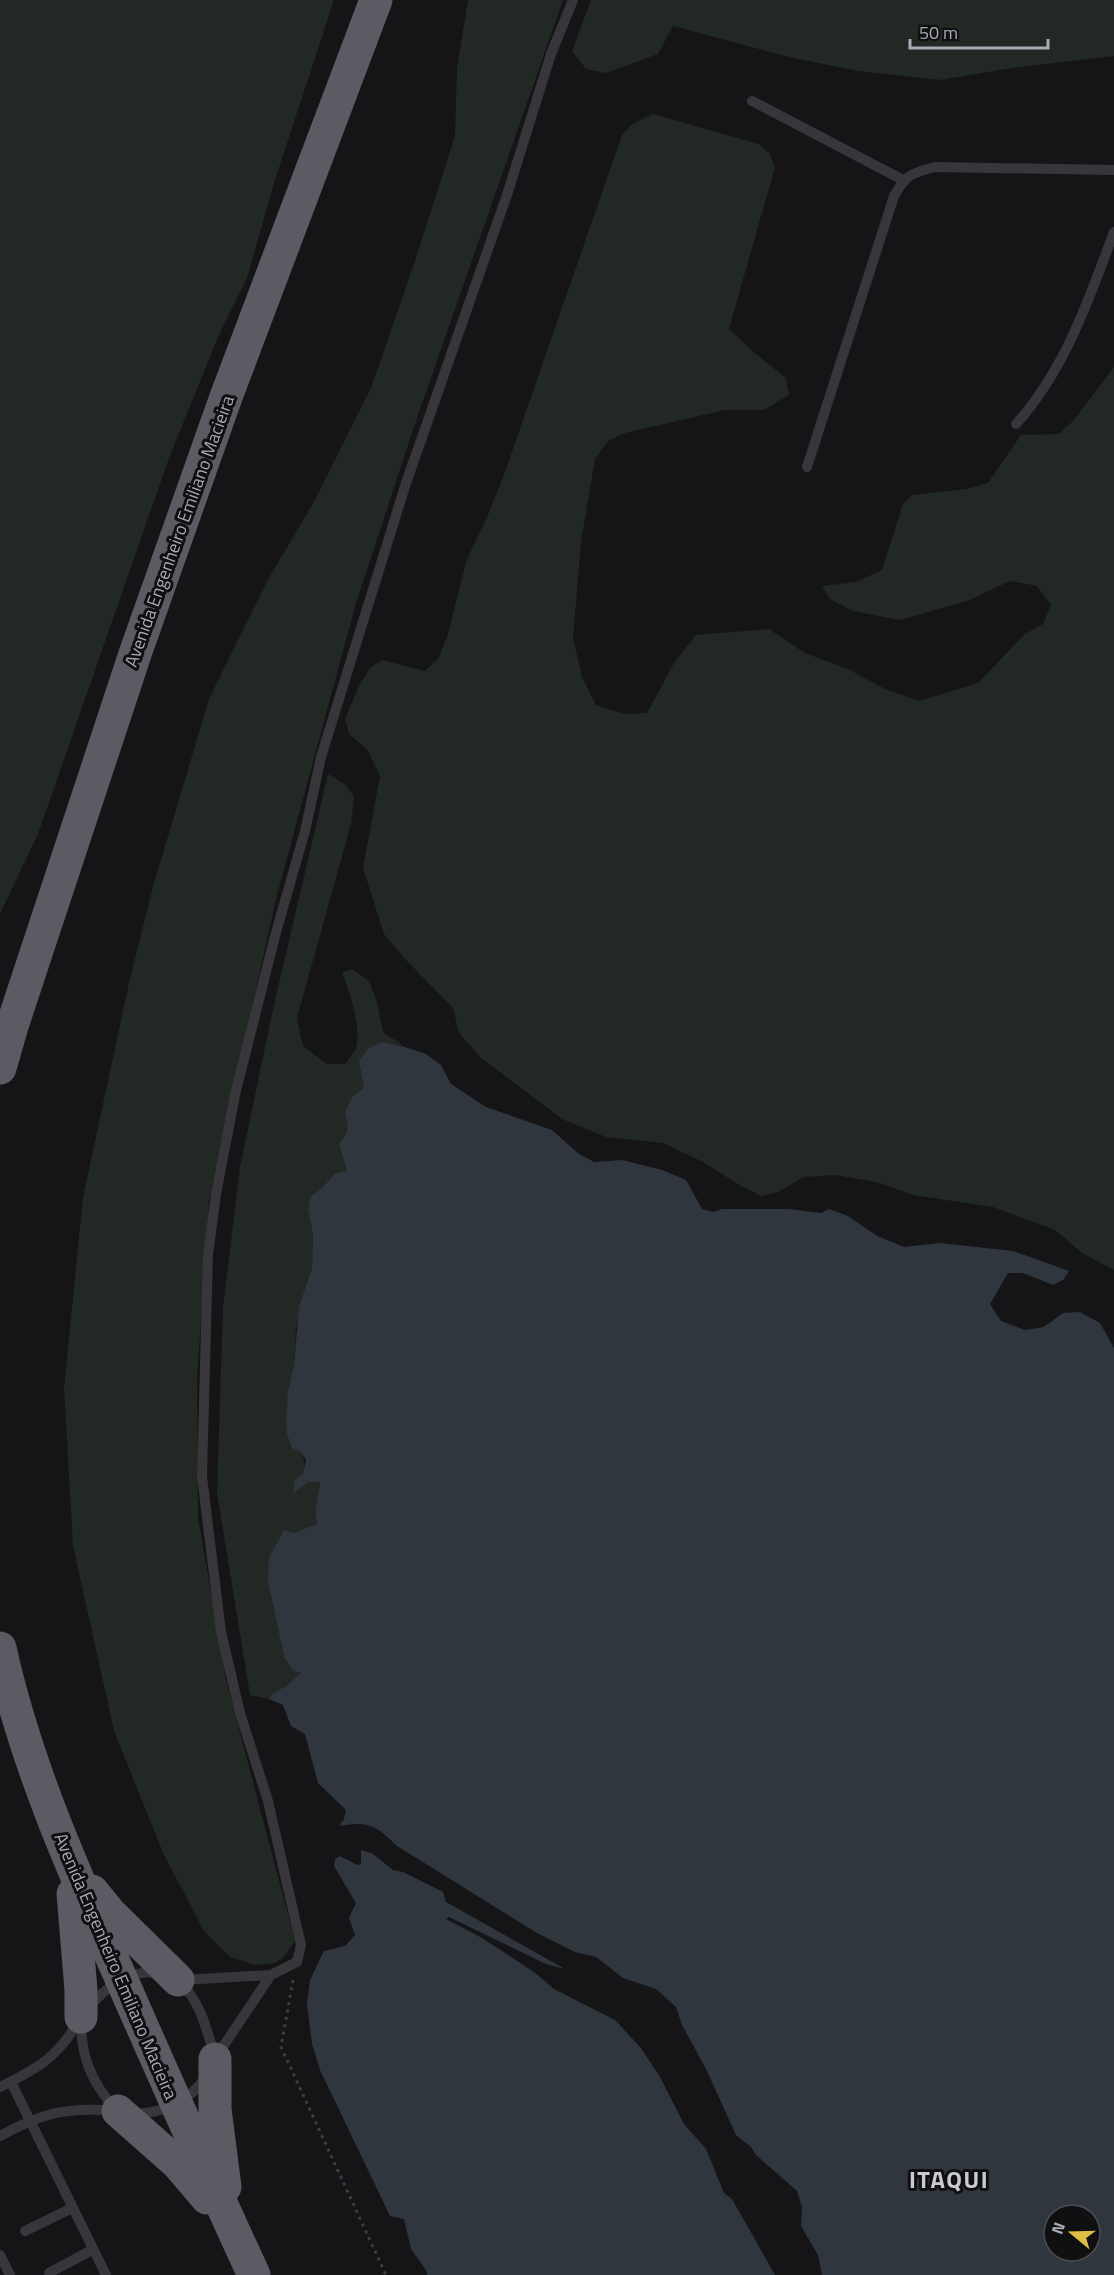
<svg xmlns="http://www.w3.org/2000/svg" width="1114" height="2275" viewBox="0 0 1114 2275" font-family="'Titillium Web',sans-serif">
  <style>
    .green { fill: #222823 }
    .water { fill: #30363e; fill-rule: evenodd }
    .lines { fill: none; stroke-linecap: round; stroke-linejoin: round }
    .path { stroke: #3d3e42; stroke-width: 3; stroke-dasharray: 3 4.5; stroke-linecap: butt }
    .service { stroke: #37373b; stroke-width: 10 }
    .trunk { stroke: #5b5c63; stroke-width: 33 }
    .labels { text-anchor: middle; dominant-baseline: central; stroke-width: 6; stroke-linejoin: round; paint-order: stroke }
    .street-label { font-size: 18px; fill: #a9abb5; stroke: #101012 }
    .district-label { font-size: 24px; font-weight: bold; letter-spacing: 1.5px; fill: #c9cad2; stroke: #101012 }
  </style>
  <rect width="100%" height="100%" fill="#151517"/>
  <path class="green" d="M 0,0 L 334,0 L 275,180 L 247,278 L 218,337 L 169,458 L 38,834 L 0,914 Z
    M 468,0 L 563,0 L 418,415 L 356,603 L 276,899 L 209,1201 L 197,1380 L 198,1517 L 226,1680 L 295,1941 L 283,1958 L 275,1963 L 255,1965 L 230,1957 L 204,1931 L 164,1855 L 114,1731 L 73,1546 L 64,1388 L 83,1197 L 129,983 L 154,883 L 209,699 L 266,583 L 315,500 L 371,388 L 413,267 L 455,136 L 457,68 Z
    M 591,0 L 1114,0 L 1114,56 L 1012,68 L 940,80 L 858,71 L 789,57 L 673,26 L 658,54 L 606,73 L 586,69 L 572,51 Z
    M 653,114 L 759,144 L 769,153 L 775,167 L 729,329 L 756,354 L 786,378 L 789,395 L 764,410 L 725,410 L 625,433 L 608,441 L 595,459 L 581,542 L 573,638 L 582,677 L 596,705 L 624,714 L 647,713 L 674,663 L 696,635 L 769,629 L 805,653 L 848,669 L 885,689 L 919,701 L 978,683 L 1025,634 L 1043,624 L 1051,605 L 1037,586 L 1010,581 L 967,601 L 900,620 L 853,611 L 830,599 L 822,586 L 856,582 L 882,570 L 903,504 L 912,495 L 967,489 L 988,483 L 1021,435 L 1059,434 L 1074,420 L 1114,367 L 1114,1270 L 1082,1253 L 1055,1230 L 993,1207 L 913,1195 L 877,1182 L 835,1175 L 804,1177 L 778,1192 L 761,1196 L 741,1186 L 703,1162 L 663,1143 L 606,1137 L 562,1119 L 480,1057 L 459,1033 L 453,1008 L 405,959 L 384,934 L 363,868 L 380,776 L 367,749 L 349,734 L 345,719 L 359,686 L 370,668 L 382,660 L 425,671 L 438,659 L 447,637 L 467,559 L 486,520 L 505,472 L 622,135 L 632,124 Z
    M 328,774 L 346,785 L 354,797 L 351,824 L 297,1018 L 303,1046 L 327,1064 L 345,1064 C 349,1059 354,1053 356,1048 C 362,1028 349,991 342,972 L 352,969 L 369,981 L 377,1002 L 383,1032 L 405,1047 L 382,1042 L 364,1087 L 353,1096 L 346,1138 L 339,1143 L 347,1171 L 335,1173 L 322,1188 L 310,1198 L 308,1209 L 313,1234 L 312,1268 L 296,1328 L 294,1364 L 288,1391 L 301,1452 C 309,1466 301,1479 294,1492 L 309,1482 L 320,1482 C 319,1497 313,1510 317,1524 L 293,1533 L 268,1582 L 284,1657 L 301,1673 L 285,1688 L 273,1693 L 269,1699 L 250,1695 L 217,1493 L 223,1307 L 240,1167 L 273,1009 Z"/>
  <path class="water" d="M 382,1042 L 405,1047 L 426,1054 L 441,1065 L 451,1084 L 486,1107 L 552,1130 L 579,1154 L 594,1162 L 622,1160 L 662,1170 L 686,1180 L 702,1209 L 713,1212 L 722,1209 L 788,1209 L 821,1213 L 829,1209 L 848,1216 L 877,1236 L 904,1247 L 940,1243 L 1013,1251 L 1069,1271 L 1063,1280 L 1053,1285 L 1023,1273 L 1008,1273 L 990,1304 L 1001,1321 L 1025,1330 L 1044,1327 L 1063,1313 L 1080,1312 L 1100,1323 L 1114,1348 L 1114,2275 L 822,2275 L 818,2255 L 801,2226 L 802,2207 L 797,2191 L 756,2155 L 751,2147 L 736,2135 L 706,2069 L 682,2025 L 676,2007 L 656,1989 L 623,1978 L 596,1957 L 575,1952 L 537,1933 L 397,1846 C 375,1825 369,1821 339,1826 L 344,1819 L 346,1810 L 318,1783 L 305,1734 L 291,1726 L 283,1705 L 269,1699 L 273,1693 L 285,1687 L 301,1673 L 293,1670 L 284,1657 L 268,1582 L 269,1558 L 284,1530 L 293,1533 L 317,1524 C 313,1510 319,1497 320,1482 L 309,1482 L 293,1493 L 295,1479 L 303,1474 L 306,1460 L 301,1452 L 292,1448 L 287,1434 L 286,1420 L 288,1391 L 294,1364 L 299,1307 L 312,1268 L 313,1234 L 308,1209 L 310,1197 L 322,1188 L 335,1173 L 347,1171 L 339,1143 C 350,1134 348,1125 345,1111 L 353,1096 L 364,1087 L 359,1061 L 368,1049 ZM 1054,2215 L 1090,2215 L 1090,2251 L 1054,2251 Z
    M 361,1850 L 373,1854 L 393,1870 L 403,1872 L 443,1892 L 446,1902 L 565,1969 L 546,1964 L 449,1917 L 446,1919 L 482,1938 L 534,1972 L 554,1989 L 615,2020 L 641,2048 L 660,2077 L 684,2124 L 706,2149 L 724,2193 L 732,2199 L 775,2275 L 427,2275 L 426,2270 L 411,2249 L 404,2219 L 390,2216 L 320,2070 L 312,2044 L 307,2004 L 310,1980 L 324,1951 L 345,1946 L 355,1935 L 349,1918 L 356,1903 L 334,1866 L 335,1859 L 340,1856 L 357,1865 L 361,1864 Z"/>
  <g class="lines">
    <path class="path" d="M 293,1980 L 281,2047 L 386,2275"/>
    <path class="service" d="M 752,101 L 903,180
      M 1016,424 C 1065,370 1089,299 1114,232
      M 807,467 L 894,196 C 906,175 911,173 935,167 L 1114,170
      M 182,1980 L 271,1975 L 297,1962 L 301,1945 L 268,1801 L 240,1713 L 221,1632 L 202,1476 L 208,1255 L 216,1194 L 235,1095 L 275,936 L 305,831 L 321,757 L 406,483 L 507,195 L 551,54 L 573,0
      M 181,1983 C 201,2003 207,2031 215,2057
      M 89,2007 C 107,1986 133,1967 161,1974
      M 81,2020 C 81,2056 91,2083 116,2109
      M 216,2057 L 271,1975
      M 11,2082 L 106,2275
      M 0,2087 C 39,2068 58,2057 80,2019
      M 132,2113 C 159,2116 193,2099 206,2076
      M 0,2136 C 40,2114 67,2106 114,2111
      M 25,2231 L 72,2208
      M 0,2255 L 10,2275
      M 49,2273 L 92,2250"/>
    <path class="trunk" d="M 0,1068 L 12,1026 L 136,651 L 226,397 L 376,0
      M 0,1648 C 25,1762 73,1870 120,1976 C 164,2076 208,2176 254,2275
      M 92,1891 L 110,1913 L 178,1980
      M 73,1894 L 81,1990 L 81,2017
      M 215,2059 L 215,2109 L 225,2187
      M 118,2111 L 178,2164 L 207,2198"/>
  </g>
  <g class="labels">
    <g class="street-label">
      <text transform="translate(179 531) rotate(-70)">Avenida Engenheiro Emiliano Macieira</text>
      <text transform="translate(116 1966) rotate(67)">Avenida Engenheiro Emiliano Macieira</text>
    </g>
    <g class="district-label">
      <text x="949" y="2179">ITAQUI</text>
    </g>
  </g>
  <g transform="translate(1072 2233) rotate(289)"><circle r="28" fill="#101012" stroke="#4d4e53" stroke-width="1.5"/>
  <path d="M0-4.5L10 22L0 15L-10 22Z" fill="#debd46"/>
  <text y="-9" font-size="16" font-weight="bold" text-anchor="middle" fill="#a9abb5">N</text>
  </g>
  <path d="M910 39v9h138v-9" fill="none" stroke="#a9abb5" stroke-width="3"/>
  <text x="919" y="39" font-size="18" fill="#a9abb5" stroke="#101012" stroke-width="4.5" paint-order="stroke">50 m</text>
</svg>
